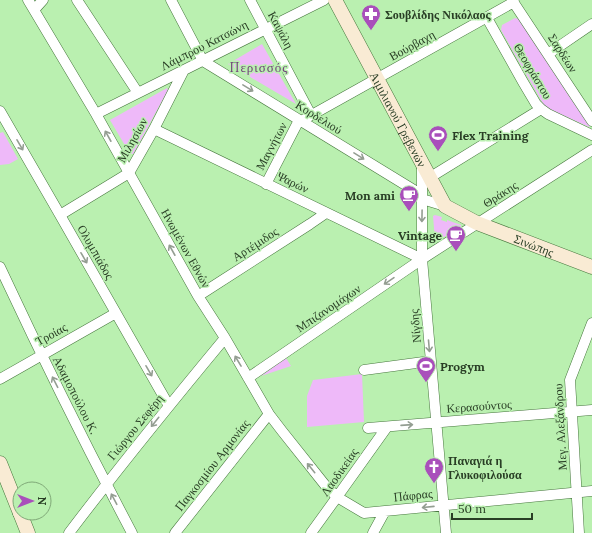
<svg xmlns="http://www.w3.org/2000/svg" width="592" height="533" viewBox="0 0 592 533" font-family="Lora,serif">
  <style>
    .green { fill: #eeb9f9 }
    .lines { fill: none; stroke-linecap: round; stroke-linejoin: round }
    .street-casing { stroke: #46773d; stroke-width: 11 }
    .secondary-casing { stroke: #46773d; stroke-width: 15 }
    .street { stroke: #fff; stroke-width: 10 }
    .secondary { stroke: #f9ebd4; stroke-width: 14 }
    .oneway { stroke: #949e92 }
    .labels { text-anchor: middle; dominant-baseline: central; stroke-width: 3; stroke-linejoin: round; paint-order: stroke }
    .poi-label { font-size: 12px; font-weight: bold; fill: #293e25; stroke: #baf0b0; text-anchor: start }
    .street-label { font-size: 12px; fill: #293e25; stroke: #baf0b0 }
    .neighbourhood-label { font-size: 13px; letter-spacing: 1px; fill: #704379; stroke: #baf0b0 }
  </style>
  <rect width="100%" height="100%" fill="#baf0b0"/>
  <path class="green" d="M 515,18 L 519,19 L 590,126 L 589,127 L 545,107 L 501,30 L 502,25 Z
    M 262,44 L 296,104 L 228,64 Z
    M 167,88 L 168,90 L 133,154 L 130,154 L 110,120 Z
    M 3,132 L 18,159 L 9,164 L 0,165 L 0,133 Z
    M 435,215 L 442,217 L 441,220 L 447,222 L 447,220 L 461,225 L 461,228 L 436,241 L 435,240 L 433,216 Z
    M 286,358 L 291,366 L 261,376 Z
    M 362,374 L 364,422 L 307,427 L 307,396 L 313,380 Z"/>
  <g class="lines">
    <defs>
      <path id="street" d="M 28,0 L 96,114 L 198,296 L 225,338 L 269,414 L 282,431 L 325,485 L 337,497 L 364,513 L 592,491
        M 77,0 L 138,93
        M 171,0 L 203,61
        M 250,0 L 311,115
        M 512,0 L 592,121
        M 34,10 L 43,0
        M 487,18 L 523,82 L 536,104 L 541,109 L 548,114 L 592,135
        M 548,54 L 592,24
        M 203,61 L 422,195
        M 0,111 L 60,215 L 169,406
        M 96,114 L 324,0
        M 154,129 L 422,259
        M 422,165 L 422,259 L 446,533
        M 429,178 L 541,109
        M 266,184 L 297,124 L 301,121 L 514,2
        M 422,199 L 445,206
        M 60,215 L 129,173 L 154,129 L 184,70
        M 0,267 C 42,357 86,446 132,533
        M 198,296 L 310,224 L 326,213
        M 364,370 L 431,361
        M 248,378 L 422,259 L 592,150
        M 0,379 L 116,313
        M 368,428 L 592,410
        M 69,533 C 119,467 172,402 225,338
        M 175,533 L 269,414
        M 311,533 L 337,497 L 387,427
        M 373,533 L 385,511
        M 579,533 L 570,380 L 592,323"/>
      <g id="secondary">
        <path id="s1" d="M 335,0 L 445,206 L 477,223 L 592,267"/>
        <path d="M 0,463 L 20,513"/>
        <path d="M 20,513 L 28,533"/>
      </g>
    </defs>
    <use href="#street" class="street-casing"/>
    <use href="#secondary" class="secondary-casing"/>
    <use href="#street" class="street"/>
    <use href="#secondary" class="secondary"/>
  </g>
  <defs><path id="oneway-shaft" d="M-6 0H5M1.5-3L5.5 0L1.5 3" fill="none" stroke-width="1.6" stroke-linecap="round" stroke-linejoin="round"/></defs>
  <g class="oneway">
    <use href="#oneway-shaft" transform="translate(248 88) rotate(31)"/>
    <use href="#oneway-shaft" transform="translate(108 136) rotate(-119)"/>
    <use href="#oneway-shaft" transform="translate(20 145) rotate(60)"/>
    <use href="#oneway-shaft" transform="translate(359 156) rotate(32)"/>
    <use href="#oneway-shaft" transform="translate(422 216) rotate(91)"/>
    <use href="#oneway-shaft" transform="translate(172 250) rotate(-119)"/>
    <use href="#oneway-shaft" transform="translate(84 258) rotate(60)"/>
    <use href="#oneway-shaft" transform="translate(389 281) rotate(146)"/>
    <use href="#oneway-shaft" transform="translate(429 346) rotate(85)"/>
    <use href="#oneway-shaft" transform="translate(238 361) rotate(-121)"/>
    <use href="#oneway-shaft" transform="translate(149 371) rotate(60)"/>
    <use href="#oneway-shaft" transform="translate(55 382) rotate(-117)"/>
    <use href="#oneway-shaft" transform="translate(155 422) rotate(129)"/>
    <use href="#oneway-shaft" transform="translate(407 425) rotate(-4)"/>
    <use href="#oneway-shaft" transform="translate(311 468) rotate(-129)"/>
    <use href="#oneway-shaft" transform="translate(114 499) rotate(-118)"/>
    <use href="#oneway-shaft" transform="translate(428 507) rotate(174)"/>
  </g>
  <defs>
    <symbol id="pharmacy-pin" viewBox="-11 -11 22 30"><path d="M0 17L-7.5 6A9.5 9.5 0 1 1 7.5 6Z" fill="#a94fbb" stroke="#baf0b0"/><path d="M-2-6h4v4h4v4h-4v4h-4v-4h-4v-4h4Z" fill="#fff"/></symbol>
    <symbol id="stadium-pin" viewBox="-11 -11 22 30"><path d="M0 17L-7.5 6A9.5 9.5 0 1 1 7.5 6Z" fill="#a94fbb" stroke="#baf0b0"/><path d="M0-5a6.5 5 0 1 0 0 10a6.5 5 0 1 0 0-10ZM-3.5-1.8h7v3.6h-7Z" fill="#fff"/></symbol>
    <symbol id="cafe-pin" viewBox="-11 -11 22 30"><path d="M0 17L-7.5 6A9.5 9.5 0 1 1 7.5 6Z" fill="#a94fbb" stroke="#baf0b0"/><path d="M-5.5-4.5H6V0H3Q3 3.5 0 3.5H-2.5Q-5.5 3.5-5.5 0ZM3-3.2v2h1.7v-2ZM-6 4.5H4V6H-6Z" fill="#fff"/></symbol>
    <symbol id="church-pin" viewBox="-11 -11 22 30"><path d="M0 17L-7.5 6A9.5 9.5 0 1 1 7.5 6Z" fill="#a94fbb" stroke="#baf0b0"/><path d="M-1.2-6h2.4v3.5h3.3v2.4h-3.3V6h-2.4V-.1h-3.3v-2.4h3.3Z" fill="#fff"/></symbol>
  </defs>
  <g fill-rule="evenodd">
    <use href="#pharmacy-pin" x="360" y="3" width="22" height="30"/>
    <use href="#stadium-pin" x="427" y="124" width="22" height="30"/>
    <use href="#cafe-pin" x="398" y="184" width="22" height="30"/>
    <use href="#cafe-pin" x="445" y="224" width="22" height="30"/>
    <use href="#stadium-pin" x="415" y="355" width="22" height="30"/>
    <use href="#church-pin" x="423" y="456" width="22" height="30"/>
  </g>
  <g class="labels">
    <g class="poi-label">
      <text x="385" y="14">Σουβλίδης Νικόλαος</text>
      <text x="452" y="135">Flex Training</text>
      <text x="395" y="195" text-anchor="end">Mon ami</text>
      <text x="442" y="235" text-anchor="end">Vintage</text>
      <text x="440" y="366">Progym</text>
      <text x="448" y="460">Παναγιά η<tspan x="448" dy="14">Γλυκοφιλούσα</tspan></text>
    </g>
    <g class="street-label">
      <text transform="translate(281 30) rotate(62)">Καψάλη</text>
      <text transform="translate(204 45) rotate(-27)">Λάμπρου Κατσώνη</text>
      <text transform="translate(412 45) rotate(-29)">Βούρβαχη</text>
      <text transform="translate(563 53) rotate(57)">Σαρδέων</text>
      <text transform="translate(533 71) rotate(59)">Θεοφράστου</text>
      <text transform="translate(319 117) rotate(32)">Κορδελιού</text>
      <text stroke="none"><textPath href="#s1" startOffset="135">Αιμιλιανού Γρεβενών</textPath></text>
      <text transform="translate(132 140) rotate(-61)">Μιλησίων</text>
      <text transform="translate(271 146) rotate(-62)">Μαγνήτων</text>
      <text transform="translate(293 182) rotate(26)">Ψαρών</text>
      <text transform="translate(500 194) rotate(-33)">Θράκης</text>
      <text transform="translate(255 244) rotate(-33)">Αρτέμιδος</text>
      <text stroke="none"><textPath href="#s1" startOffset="331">Σινώπης</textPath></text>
      <text transform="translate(186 248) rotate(61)">Ηνωμένων Εθνών</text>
      <text transform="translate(96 252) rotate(60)">Ολυμπιάδος</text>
      <text transform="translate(328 308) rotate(-34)">Μπιζανομάχων</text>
      <text transform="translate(415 326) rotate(-95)">Νίγδης</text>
      <text transform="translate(51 334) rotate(-29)">Τροίας</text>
      <text transform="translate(76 395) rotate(63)">Αδαμοπούλου Κ.</text>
      <text transform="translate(479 406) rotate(-4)">Κερασούντος</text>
      <text transform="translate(135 427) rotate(-51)">Γιώργου Σεφέρη</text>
      <text transform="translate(560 427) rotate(-93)">Μεγ. Αλεξάνδρου</text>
      <text transform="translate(212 465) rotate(-52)">Παγκοσμίου Αρμονίας</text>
      <text transform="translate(339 472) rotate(-55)">Λαοδικείας</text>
      <text transform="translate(413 495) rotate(-6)">Πάφρας</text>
    </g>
    <g class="neighbourhood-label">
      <text x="259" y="67">Περισσός</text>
    </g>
  </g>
  <g transform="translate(32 501) rotate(90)"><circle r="19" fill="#baf0b0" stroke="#80a978"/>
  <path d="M0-3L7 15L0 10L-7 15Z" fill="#a94fbb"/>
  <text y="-6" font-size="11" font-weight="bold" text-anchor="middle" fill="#293e25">N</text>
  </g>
  <path d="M452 513v6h80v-6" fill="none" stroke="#293e25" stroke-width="2"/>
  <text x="458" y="513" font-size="12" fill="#293e25" stroke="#baf0b0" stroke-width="3" paint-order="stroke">50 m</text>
</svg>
